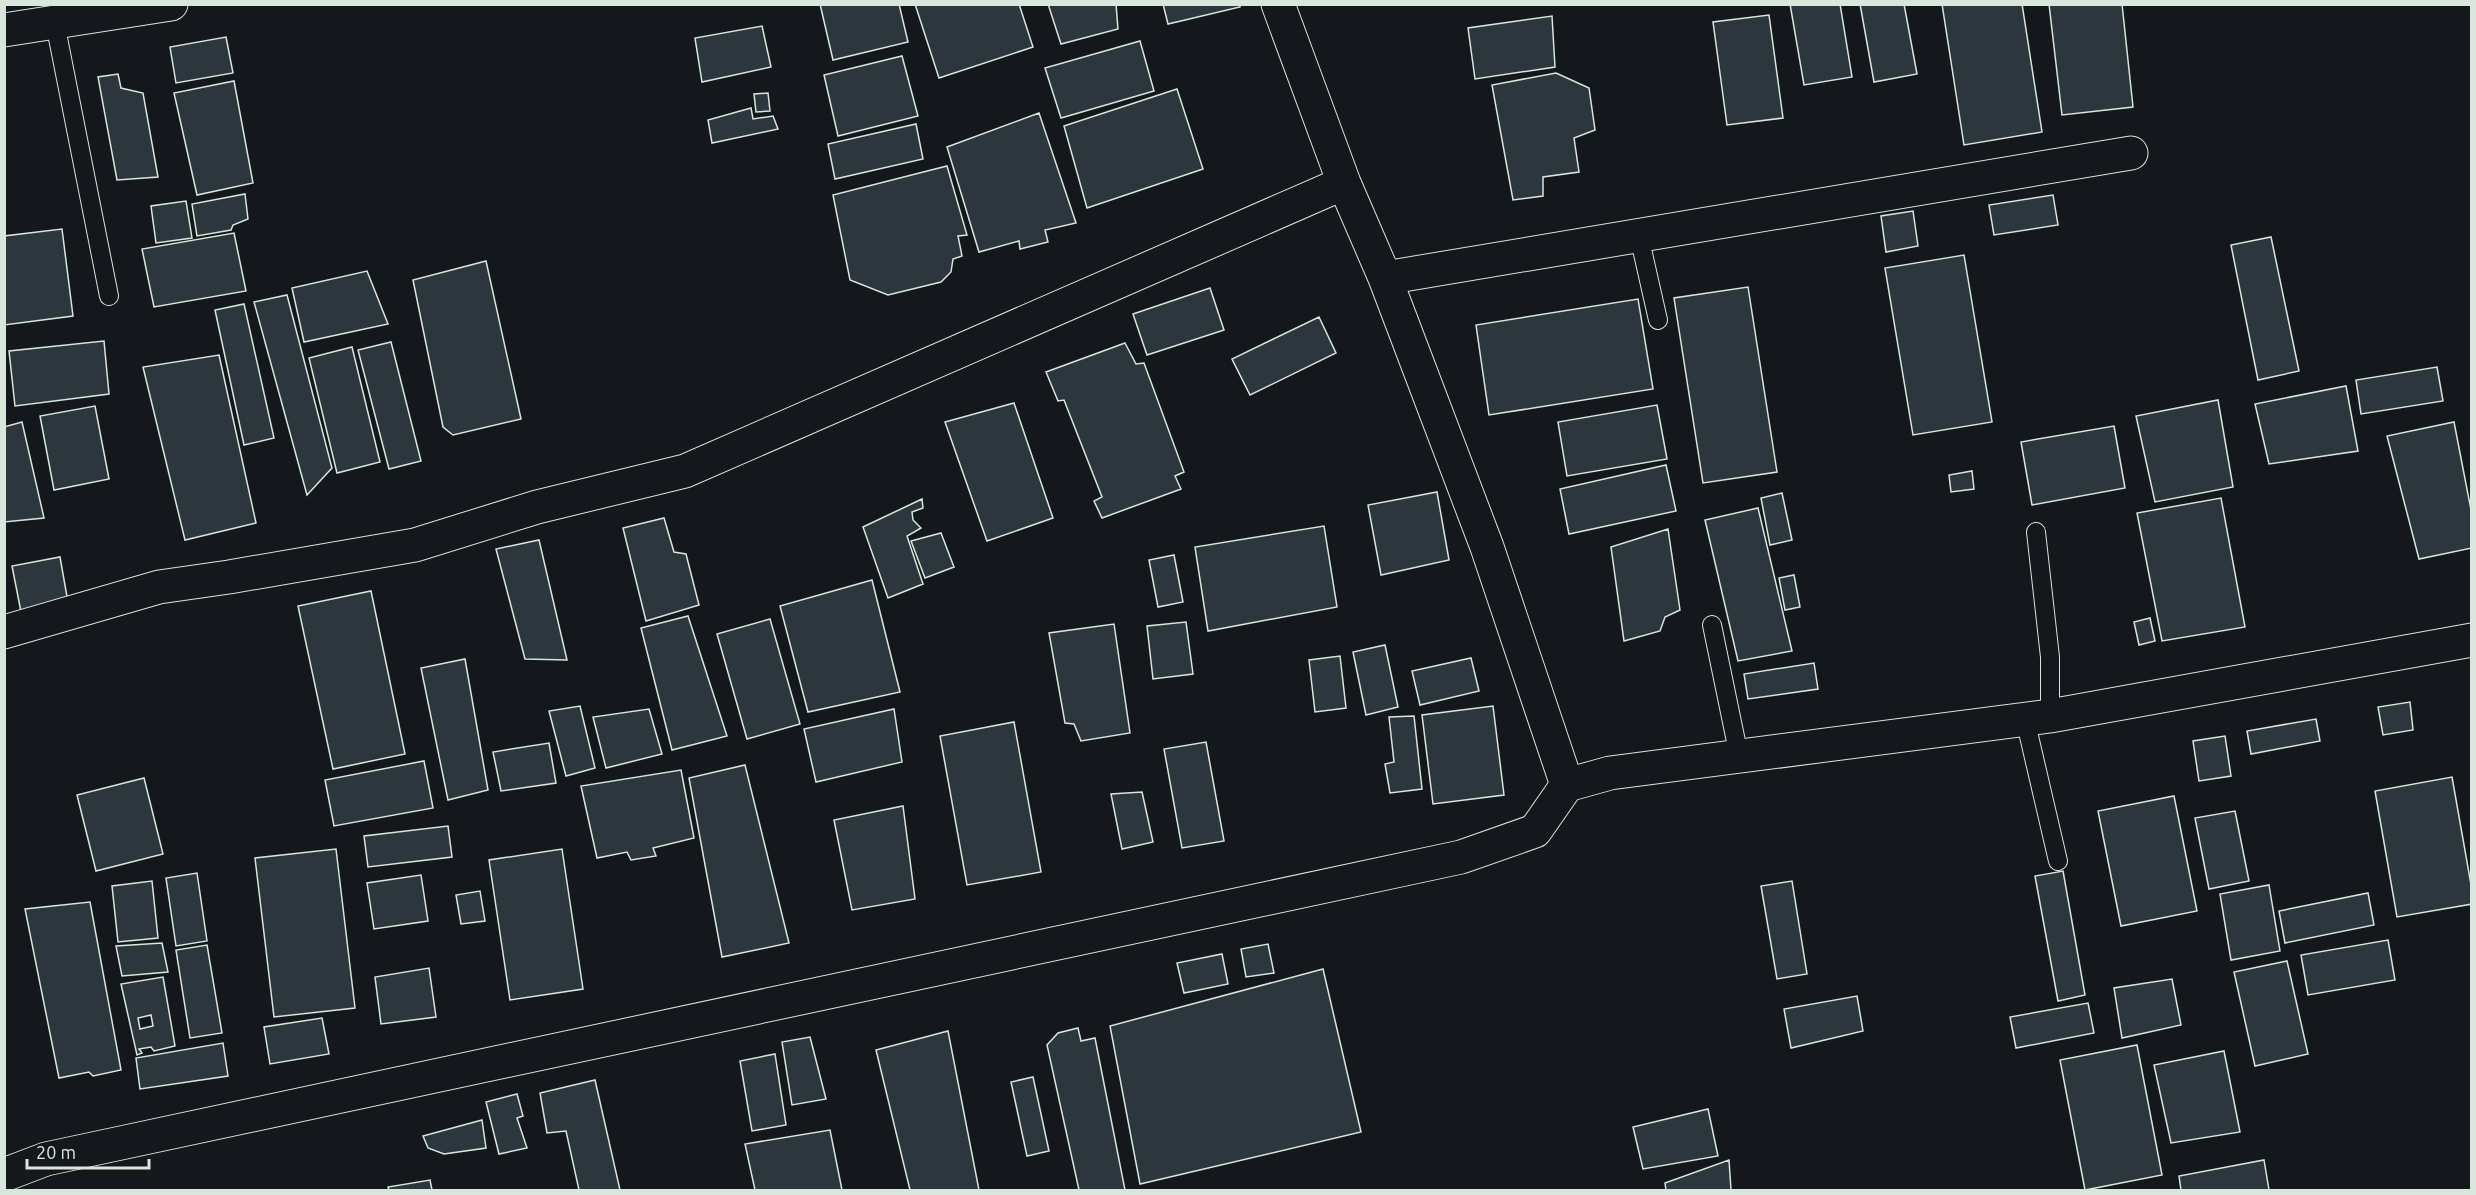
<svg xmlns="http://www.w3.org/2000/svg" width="2476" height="1195" viewBox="0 0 2476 1195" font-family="Ubuntu,sans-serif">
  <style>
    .building { fill: #2c363c; stroke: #d8e6dc; stroke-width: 1.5; fill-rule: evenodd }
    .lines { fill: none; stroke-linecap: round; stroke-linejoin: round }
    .service-casing { stroke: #d8e6dc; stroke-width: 20 }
    .minor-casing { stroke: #d8e6dc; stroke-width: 35 }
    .service { stroke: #14181c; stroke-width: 18 }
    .minor { stroke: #14181c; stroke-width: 33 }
  </style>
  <rect width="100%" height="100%" fill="#14181c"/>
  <path class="building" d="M 820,4 L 899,4 L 908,42 L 833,60 Z
    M 915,4 L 1019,4 L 1033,47 L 939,78 Z
    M 1048,4 L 1116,4 L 1118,29 L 1061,44 Z
    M 1163,4 L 1240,4 L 1240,7 L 1168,24 Z
    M 1790,4 L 1840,4 L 1852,77 L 1804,85 Z
    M 1860,4 L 1904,4 L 1917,74 L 1874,82 Z
    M 1942,4 L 2022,4 L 2042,132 L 1964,145 Z
    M 2049,4 L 2122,4 L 2133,107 L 2062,115 Z
    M 1769,15 L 1783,118 L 1727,125 L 1713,22 Z
    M 1552,16 L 1555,67 L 1475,79 L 1468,28 Z
    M 762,26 L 771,67 L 702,82 L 695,38 Z
    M 226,37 L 233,73 L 176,83 L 170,47 Z
    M 1140,41 L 1154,91 L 1061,118 L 1045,68 Z
    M 902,56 L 918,116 L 838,136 L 824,75 Z
    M 1556,73 L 1589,88 L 1595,130 L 1574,138 L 1579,172 L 1543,177 L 1543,196 L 1513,200 L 1492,85 Z
    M 118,74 L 121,88 L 143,93 L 158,177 L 117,180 L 98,77 Z
    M 234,81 L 253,183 L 197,195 L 174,93 Z
    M 1177,89 L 1203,169 L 1087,208 L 1064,126 Z
    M 768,93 L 770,111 L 756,112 L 754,94 Z
    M 751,108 L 753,119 L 773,116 L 778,129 L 712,143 L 708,120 Z
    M 1039,113 L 1076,223 L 1045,230 L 1048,242 L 1020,249 L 1019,241 L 979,252 L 947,147 Z
    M 916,124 L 923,159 L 835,179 L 828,144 Z
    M 947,166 L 967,235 L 958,236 L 962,256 L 953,259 L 951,272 L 941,282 L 888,295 L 850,280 L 833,195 Z
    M 245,194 L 248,219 L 233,225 L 231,230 L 197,236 L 192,204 Z
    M 2053,195 L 2058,225 L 1994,235 L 1989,205 Z
    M 186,201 L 192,238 L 156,243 L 151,206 Z
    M 1913,211 L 1918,246 L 1886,252 L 1881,216 Z
    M 62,229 L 73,316 L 4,325 L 4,236 Z
    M 234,233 L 246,291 L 154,307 L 142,249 Z
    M 2271,237 L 2299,371 L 2258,380 L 2231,245 Z
    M 1964,255 L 1992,422 L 1913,435 L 1885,268 Z
    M 486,261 L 521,419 L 453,435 L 443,427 L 413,280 Z
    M 367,271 L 388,324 L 304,342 L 292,288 Z
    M 1748,287 L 1777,472 L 1703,483 L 1674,298 Z
    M 1210,288 L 1224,330 L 1147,355 L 1133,314 Z
    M 287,295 L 332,468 L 307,495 L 254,302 Z
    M 1638,299 L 1653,389 L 1489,415 L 1476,325 Z
    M 244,304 L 274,438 L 244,445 L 215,310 Z
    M 1319,317 L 1336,353 L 1250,395 L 1232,359 Z
    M 104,341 L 109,394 L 15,406 L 9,351 Z
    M 391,342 L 421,461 L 389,469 L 358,350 Z
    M 1125,343 L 1136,364 L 1144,363 L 1184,472 L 1175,476 L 1181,489 L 1102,518 L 1094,501 L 1102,497 L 1064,400 L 1058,401 L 1046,372 Z
    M 352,347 L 380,462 L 337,473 L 309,358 Z
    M 219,355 L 256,523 L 185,540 L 143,367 Z
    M 2437,367 L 2443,401 L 2361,414 L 2356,380 Z
    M 2346,386 L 2358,451 L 2269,464 L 2255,404 Z
    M 2218,400 L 2233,487 L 2155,502 L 2136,416 Z
    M 1014,403 L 1053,518 L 987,541 L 945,422 Z
    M 1657,405 L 1667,459 L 1567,476 L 1558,422 Z
    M 95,406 L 109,479 L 54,490 L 40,416 Z
    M 22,422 L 44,518 L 4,522 L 4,427 Z
    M 2454,422 L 2472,515 L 2472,548 L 2419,559 L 2387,436 Z
    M 2114,426 L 2125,488 L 2032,505 L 2021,442 Z
    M 1666,465 L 1676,511 L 1569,534 L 1560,489 Z
    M 1972,471 L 1974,489 L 1951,492 L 1949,475 Z
    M 1437,492 L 1449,560 L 1381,575 L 1368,505 Z
    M 1782,493 L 1792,540 L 1770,545 L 1761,498 Z
    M 2221,498 L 2245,627 L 2162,641 L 2137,513 Z
    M 922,499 L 923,508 L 912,512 L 913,520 L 921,528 L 907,536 L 923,584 L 888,598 L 863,527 Z
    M 1758,508 L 1792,651 L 1738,661 L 1705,520 Z
    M 664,518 L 674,552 L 686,554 L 699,605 L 646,621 L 623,528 Z
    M 1324,526 L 1337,607 L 1208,631 L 1195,547 Z
    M 1668,529 L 1680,610 L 1665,617 L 1660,631 L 1624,641 L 1611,547 Z
    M 941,533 L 954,567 L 925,578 L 911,541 Z
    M 539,540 L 567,660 L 525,659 L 496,549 Z
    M 1174,555 L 1183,602 L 1158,607 L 1149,560 Z
    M 60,557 L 69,608 L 22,617 L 12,566 Z
    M 1794,575 L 1800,607 L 1785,610 L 1779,578 Z
    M 872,580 L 900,692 L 808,712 L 780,606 Z
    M 371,591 L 405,754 L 333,769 L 298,606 Z
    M 688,616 L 727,736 L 672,750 L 641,628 Z
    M 2150,618 L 2155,641 L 2139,645 L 2134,622 Z
    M 770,619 L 800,724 L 747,739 L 717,634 Z
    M 1186,622 L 1193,674 L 1153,679 L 1147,626 Z
    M 1114,624 L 1130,733 L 1081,741 L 1074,724 L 1065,723 L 1049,633 Z
    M 1385,645 L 1398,707 L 1366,715 L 1353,652 Z
    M 1340,656 L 1346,708 L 1315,712 L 1309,660 Z
    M 1471,658 L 1479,691 L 1420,705 L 1412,671 Z
    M 465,659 L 488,790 L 448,800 L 421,668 Z
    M 1814,663 L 1818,689 L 1748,699 L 1744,674 Z
    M 2410,702 L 2413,730 L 2383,735 L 2378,707 Z
    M 580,706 L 595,768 L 566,776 L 549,711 Z
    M 1493,706 L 1504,795 L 1433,804 L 1422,715 Z
    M 649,709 L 662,754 L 606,768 L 593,717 Z
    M 894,709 L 902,762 L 816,782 L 804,729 Z
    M 1414,716 L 1422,789 L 1390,793 L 1385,764 L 1394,762 L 1389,717 Z
    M 2316,719 L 2320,741 L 2251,754 L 2247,731 Z
    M 1014,722 L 1041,872 L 967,885 L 940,736 Z
    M 2225,736 L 2231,776 L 2199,781 L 2193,741 Z
    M 1206,742 L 1224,841 L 1182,848 L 1164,749 Z
    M 549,743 L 556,783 L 501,791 L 493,752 Z
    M 424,761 L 433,808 L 334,826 L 325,780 Z
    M 745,765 L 789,943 L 722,957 L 689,778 Z
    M 681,770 L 694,838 L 653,848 L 656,856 L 631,860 L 627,852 L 597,858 L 581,786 Z
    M 2452,777 L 2472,890 L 2472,904 L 2397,917 L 2375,791 Z
    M 144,778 L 163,854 L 96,871 L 77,795 Z
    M 1142,792 L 1153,842 L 1122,849 L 1111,794 Z
    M 2174,796 L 2197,911 L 2121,926 L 2098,811 Z
    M 903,806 L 915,899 L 852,910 L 834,820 Z
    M 2235,811 L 2249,881 L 2209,889 L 2195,818 Z
    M 448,826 L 452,857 L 368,867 L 364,836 Z
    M 336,849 L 355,1008 L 274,1017 L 255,858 Z
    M 562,849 L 583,989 L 510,1000 L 489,860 Z
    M 2063,871 L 2085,995 L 2058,1001 L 2035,876 Z
    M 197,873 L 207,941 L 176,946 L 166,878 Z
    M 421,875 L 428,921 L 374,929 L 367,883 Z
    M 152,881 L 158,938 L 118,942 L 112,886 Z
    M 1792,881 L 1807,974 L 1777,979 L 1761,886 Z
    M 2269,885 L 2280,951 L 2231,960 L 2220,894 Z
    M 480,891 L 485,921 L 461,924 L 456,895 Z
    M 2368,893 L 2374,925 L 2285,943 L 2279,911 Z
    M 90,902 L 121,1070 L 93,1076 L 89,1072 L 59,1078 L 25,909 Z
    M 2388,940 L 2395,980 L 2308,995 L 2301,955 Z
    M 162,943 L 168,972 L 122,976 L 116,946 Z
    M 1268,944 L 1274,973 L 1246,977 L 1241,949 Z
    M 207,945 L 222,1033 L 190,1038 L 176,950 Z
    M 1222,954 L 1228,984 L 1184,993 L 1177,963 Z
    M 2287,961 L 2308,1054 L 2255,1066 L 2234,972 Z
    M 429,968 L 436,1017 L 381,1024 L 375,977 Z
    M 1323,969 L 1361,1132 L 1140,1184 L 1110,1026 Z
    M 163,977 L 175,1046 L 154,1051 L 151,1047 L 139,1049 L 142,1053 L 137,1055 L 121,984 ZM 151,1015 L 153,1026 L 140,1029 L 138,1018 Z
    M 2172,979 L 2181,1025 L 2122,1038 L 2114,988 Z
    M 1857,996 L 1863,1031 L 1791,1048 L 1784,1009 Z
    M 2088,1003 L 2094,1033 L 2016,1048 L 2010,1017 Z
    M 322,1018 L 329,1054 L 270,1064 L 264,1027 Z
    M 1078,1028 L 1081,1041 L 1095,1038 L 1125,1190 L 1079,1190 L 1047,1045 L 1058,1033 Z
    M 948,1031 L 979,1190 L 910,1190 L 876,1050 Z
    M 810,1037 L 826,1099 L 792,1105 L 782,1042 Z
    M 223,1043 L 228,1076 L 140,1089 L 136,1058 Z
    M 2137,1045 L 2162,1175 L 2085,1190 L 2060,1060 Z
    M 2224,1051 L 2240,1132 L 2171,1143 L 2154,1065 Z
    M 775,1054 L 786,1125 L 752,1131 L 740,1061 Z
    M 1033,1077 L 1049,1151 L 1027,1156 L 1011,1082 Z
    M 595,1080 L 620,1190 L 579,1190 L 566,1131 L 547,1133 L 540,1093 Z
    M 517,1094 L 523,1116 L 517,1118 L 527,1148 L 499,1154 L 486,1102 Z
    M 1708,1109 L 1718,1156 L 1643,1169 L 1633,1127 Z
    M 482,1120 L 486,1148 L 444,1154 L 428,1148 L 423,1136 Z
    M 830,1130 L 842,1190 L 755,1190 L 745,1144 Z
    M 1729,1160 L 1731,1190 L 1666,1190 L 1665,1183 Z
    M 2264,1160 L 2269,1190 L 2181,1190 L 2179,1176 Z
    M 430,1180 L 432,1190 L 389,1190 L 388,1187 Z"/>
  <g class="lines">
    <defs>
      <path id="service" d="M 55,23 L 109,296
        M 1639,236 L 1658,320
        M 2036,532 L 2050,657 L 2050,716
        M 1712,625 L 1739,756
        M 2025,719 L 2058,861"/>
      <path id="minor" d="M 1278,4 L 1344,183 L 1385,278 L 1487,547 L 1567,785
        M 4,30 L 171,4
        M 1385,278 L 2131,153
        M 4,632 L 159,587 L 229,577 L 415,545 L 537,507 L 685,471 L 1344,183
        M 4,1175 L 46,1159 L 1461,857 L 1535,831 L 1567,785 L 1610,773 L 2050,716 L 2472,640"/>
    </defs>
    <use href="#service" class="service-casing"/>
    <use href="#minor" class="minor-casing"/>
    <use href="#service" class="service"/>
    <use href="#minor" class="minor"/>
  </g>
  <rect width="2476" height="1195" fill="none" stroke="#d8e6dc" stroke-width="12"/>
  <path d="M27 1159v9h122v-9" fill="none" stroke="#d8e6dc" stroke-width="3"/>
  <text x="36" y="1159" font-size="18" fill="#d8e6dc" stroke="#14181c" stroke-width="4.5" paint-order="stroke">20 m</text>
</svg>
